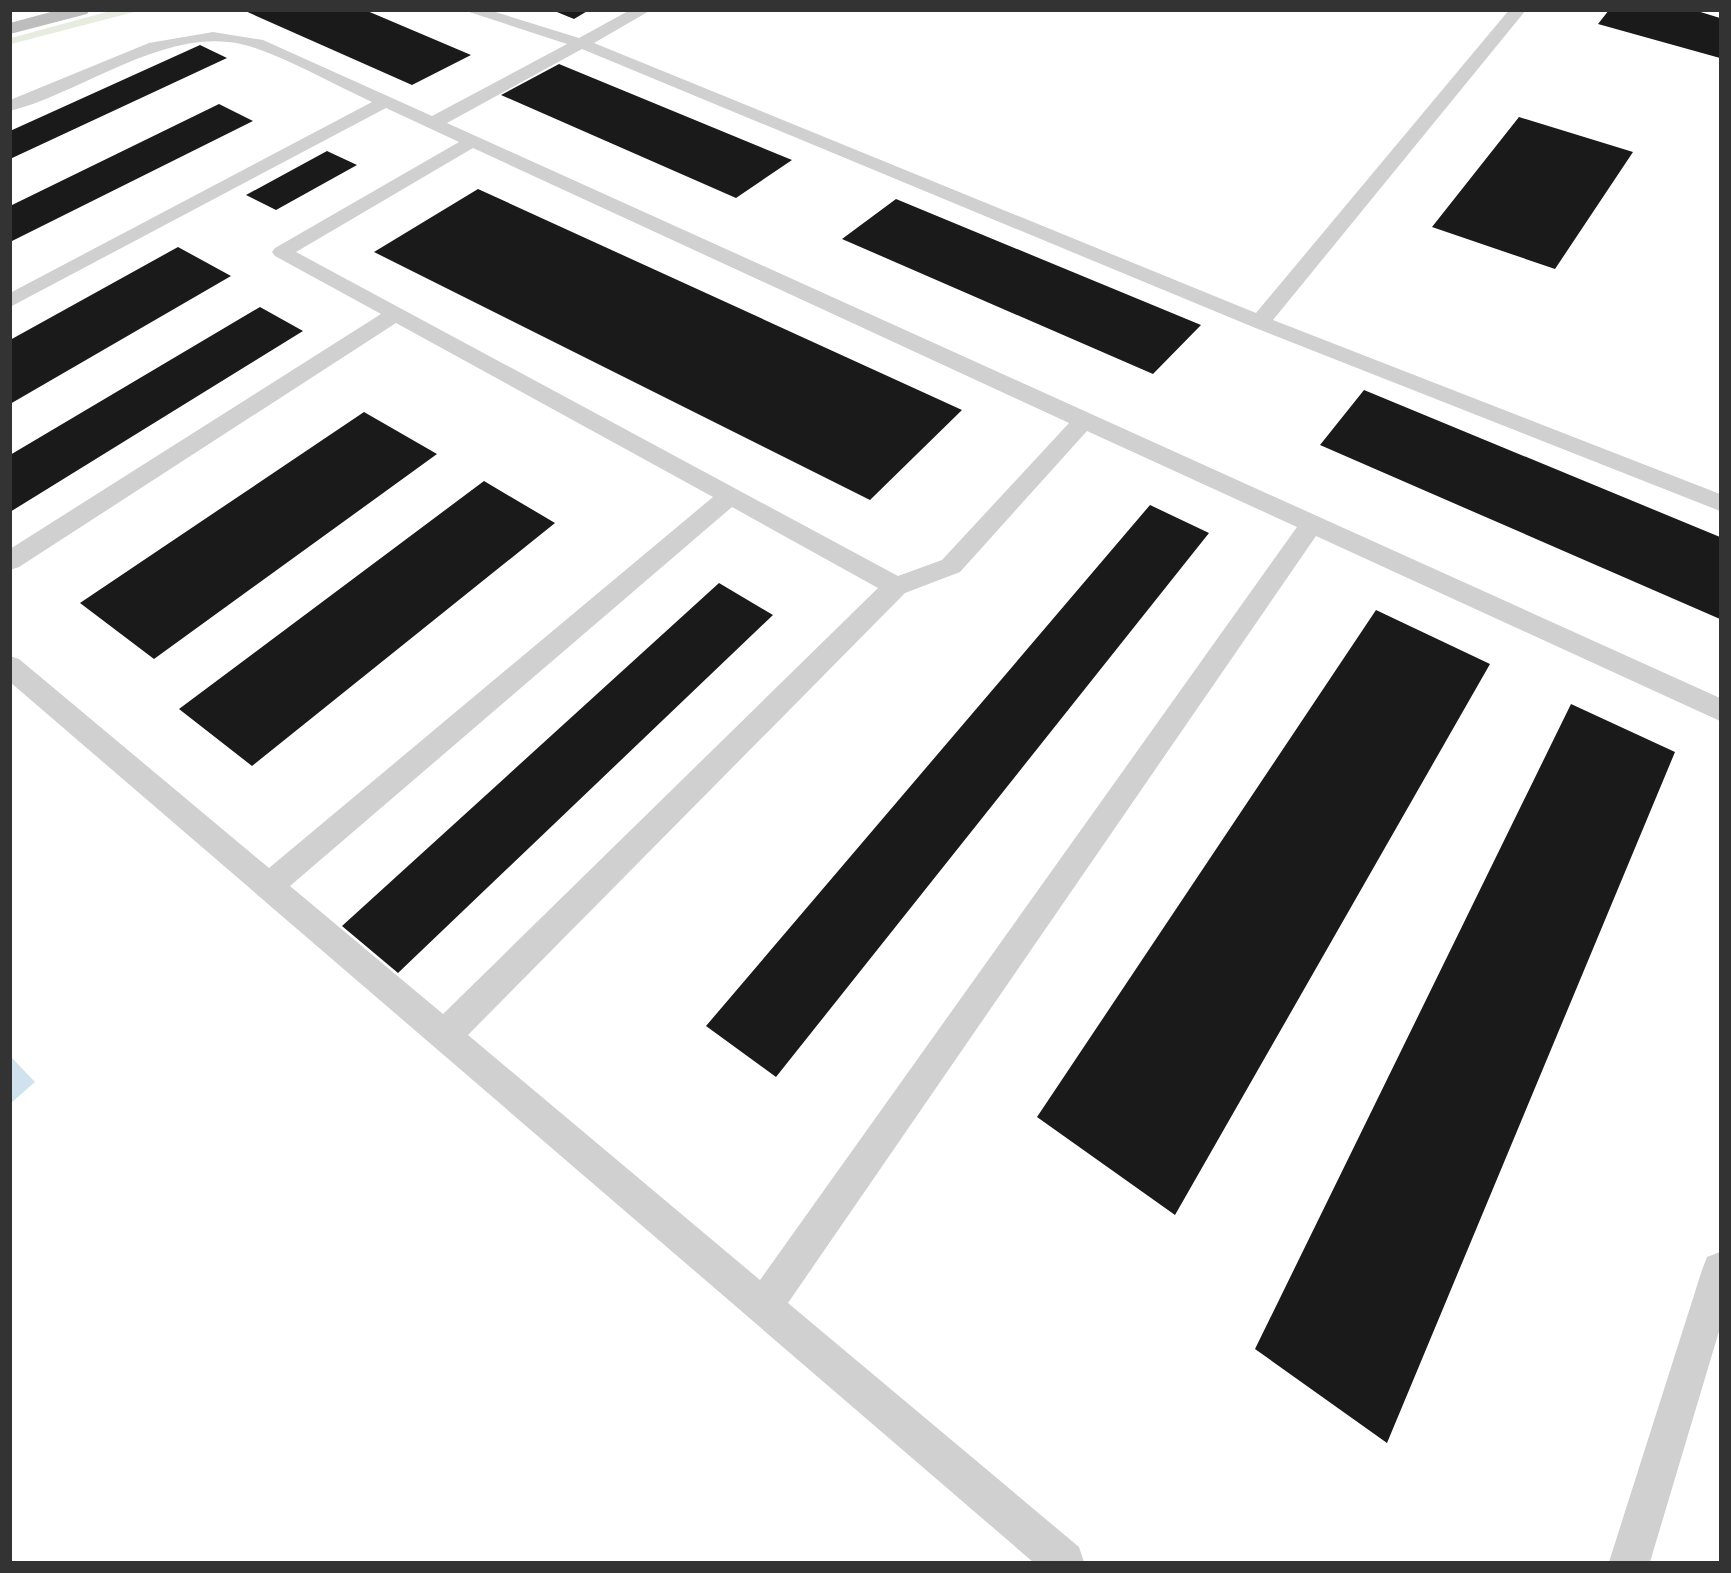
<svg xmlns="http://www.w3.org/2000/svg" width="1731" height="1573" viewBox="0 0 1731 1573" font-family="Poppins,sans-serif">
  <style>
    .green { fill: #e6ecdf }
    .water { fill: #cfe2ee }
    .building { fill: #1a1a1a }
    .lines { fill: none; stroke-linecap: round; stroke-linejoin: round }
    .lane { fill: #d0d0d0; fill-rule: evenodd }
    .secondary { fill: #bdbdbd; fill-rule: evenodd }
  </style>
  <rect width="100%" height="100%" fill="#fff"/>
  <path class="green" d="M 114,10 L 138,11 L 11,44 L 11,38 Z"/>
  <path class="water" d="M 11,1057 L 35,1082 L 11,1103 L 10,1103 Z"/>
  <path class="building" d="M 243,10 L 365,10 L 471,55 L 412,85 Z
    M 552,10 L 589,10 L 574,19 Z
    M 1609,10 L 1694,10 L 1720,18 L 1720,58 L 1598,24 Z
    M 200,45 L 227,58 L 10,159 L 10,131 Z
    M 559,64 L 792,160 L 736,198 L 501,95 Z
    M 219,104 L 253,121 L 10,242 L 10,206 Z
    M 1519,117 L 1633,152 L 1555,269 L 1432,227 Z
    M 327,151 L 357,165 L 276,210 L 246,195 Z
    M 478,189 L 962,410 L 870,500 L 374,252 Z
    M 896,199 L 1201,325 L 1153,374 L 842,239 Z
    M 178,247 L 231,276 L 10,404 L 10,340 Z
    M 260,307 L 303,331 L 10,512 L 10,455 Z
    M 1364,390 L 1720,537 L 1720,619 L 1320,445 Z
    M 364,412 L 437,454 L 154,659 L 80,603 Z
    M 484,481 L 555,523 L 252,766 L 179,709 Z
    M 1150,505 L 1209,533 L 776,1077 L 706,1026 Z
    M 719,583 L 773,615 L 398,973 L 342,926 Z
    M 1376,610 L 1490,664 L 1175,1215 L 1037,1117 Z
    M 1571,704 L 1675,752 L 1387,1443 L 1255,1349 Z"/>
  <g class="lines">
    <path class="lane" d="M 463,10 L 489,10 L 579,38 L 630,10 L 651,10 L 594,43 L 1256,313 L 1509,10 L 1526,10 L 1273,320 L 1720,494 L 1720,511 L 1253,327 L 582,49 L 447,123 L 1720,698 L 1720,721 L 1316,536 L 788,1303 L 1079,1547 L 1084,1562 L 1033,1562 L 10,682 L 10,656 L 19,659 L 269,868 L 713,497 L 396,323 L 19,567 L 10,570 L 10,549 L 381,314 L 275,256 L 272,252 L 275,248 L 459,142 L 386,108 L 10,307 L 10,293 L 372,102 C 333,84 295,62 255,48 C 174,19 86,92 10,111 L 10,100 L 149,43 L 213,32 L 263,40 L 432,116 L 567,44 ZM 473,148 L 1069,423 L 942,560 L 898,576 L 296,252 ZM 1087,431 L 1297,527 L 760,1280 L 468,1035 L 905,593 L 960,572 ZM 732,507 L 878,588 L 443,1014 L 290,886 Z
      M 1720,1252 L 1720,1328 L 1650,1562 L 1609,1562 L 1702,1270 L 1707,1257 Z"/>
    <path class="secondary" d="M 58,10 L 90,10 L 87,14 L 10,34 L 10,23 Z"/>
  </g>
  <rect width="1731" height="1573" fill="none" stroke="#333333" stroke-width="24"/>
</svg>
